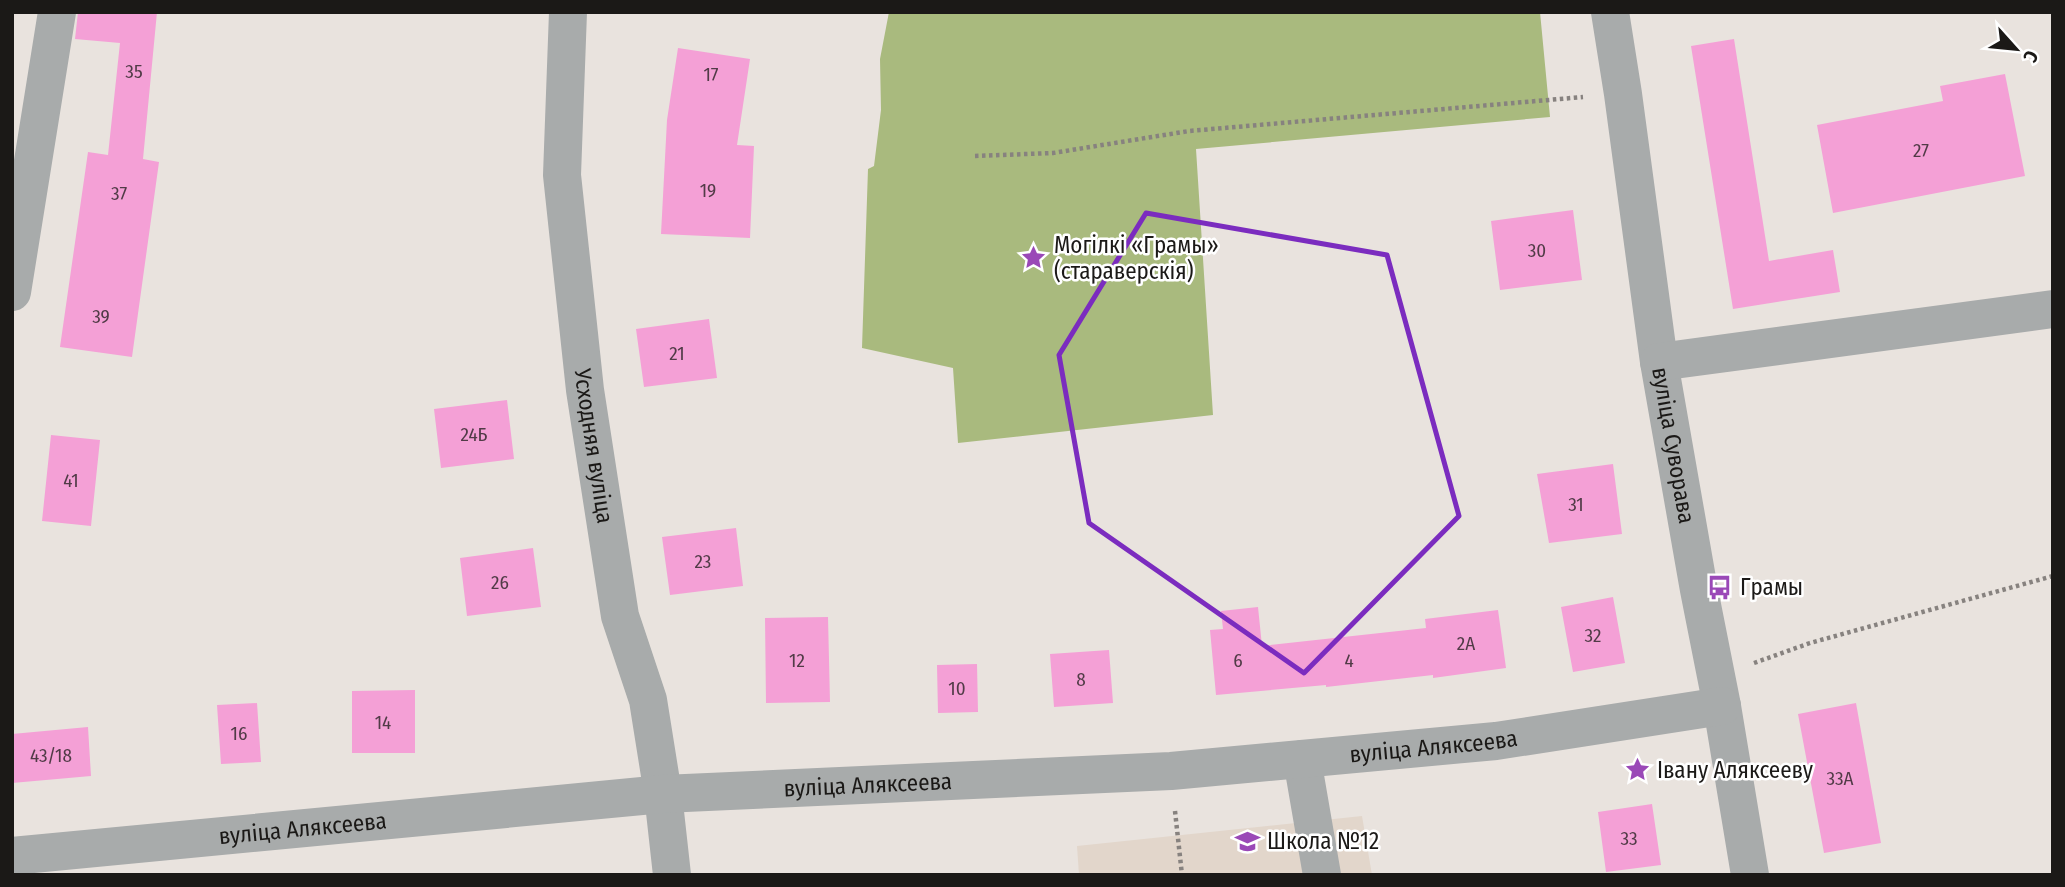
<svg xmlns="http://www.w3.org/2000/svg" width="2065" height="887" viewBox="0 0 2065 887" font-family="'Fira Sans Condensed',sans-serif">
  <style>
    .built { fill: #e2d6cb }
    .green { fill: #a9ba7e }
    .building { fill: #f4a0d6 }
    .lines { fill: none; stroke-linecap: round; stroke-linejoin: round }
    .path { stroke: #87827f; stroke-width: 4.5; stroke-dasharray: 3.5 3.5; stroke-linecap: butt }
    .minor { stroke: #a8abab; stroke-width: 38 }
    .marked { fill: none; stroke: #7b2cbf; stroke-width: 5; stroke-linejoin: round }
    .labels { text-anchor: middle; dominant-baseline: central; stroke-width: 5; stroke-linejoin: round; paint-order: stroke }
    .number-label { font-size: 19px; fill: #513b47 }
    .poi-label { font-size: 23px; fill: #1b1917; stroke: #fff; text-anchor: start }
    .street-label { font-size: 23px; fill: #1b1917; stroke: #fff }
  </style>
  <rect width="100%" height="100%" fill="#e9e3de"/>
  <path class="built" d="M 1362,816 L 1372,875 L 1079,875 L 1077,846 Z"/>
  <path class="green" d="M 889,12 L 1540,12 L 1550,117 L 1196,149 L 1213,415 L 958,443 L 953,368 L 862,348 L 868,169 L 874,166 L 881,110 L 880,59 Z"/>
  <path class="building" d="M 78,12 L 157,12 L 143,159 L 159,162 L 132,357 L 60,347 L 88,152 L 108,155 L 120,43 L 75,39 Z
    M 1734,39 L 1769,261 L 1833,250 L 1840,292 L 1733,309 L 1691,46 Z
    M 678,48 L 750,59 L 737,145 L 754,146 L 750,238 L 661,234 L 667,120 Z
    M 2005,74 L 2025,176 L 1833,213 L 1817,125 L 1943,101 L 1940,86 Z
    M 1573,210 L 1582,280 L 1500,290 L 1491,221 Z
    M 709,319 L 717,378 L 644,387 L 636,329 Z
    M 507,400 L 514,459 L 441,468 L 434,409 Z
    M 51,435 L 100,440 L 91,526 L 42,521 Z
    M 1613,464 L 1622,534 L 1549,543 L 1537,474 Z
    M 736,528 L 743,586 L 670,595 L 662,537 Z
    M 533,548 L 541,607 L 467,616 L 460,558 Z
    M 1613,597 L 1625,663 L 1573,672 L 1561,607 Z
    M 1258,607 L 1262,646 L 1426,628 L 1425,619 L 1498,610 L 1506,668 L 1433,678 L 1433,675 L 1326,687 L 1326,685 L 1216,695 L 1210,630 L 1223,629 L 1221,611 Z
    M 828,617 L 830,702 L 766,703 L 765,618 Z
    M 1109,650 L 1113,703 L 1054,707 L 1050,654 Z
    M 977,664 L 978,712 L 938,713 L 937,665 Z
    M 415,690 L 415,753 L 352,753 L 352,691 Z
    M 257,703 L 261,762 L 221,764 L 217,705 Z
    M 1856,703 L 1881,843 L 1824,853 L 1798,714 Z
    M 88,727 L 91,776 L 12,783 L 12,734 Z
    M 1652,804 L 1661,865 L 1606,872 L 1598,812 Z"/>
  <g class="lines">
    <path class="path" d="M 975,156 L 1053,153 L 1189,131 L 1583,97
      M 1754,663 L 1810,643 L 2053,576
      M 1175,811 L 1182,875"/>
    <g class="minor">
      <path id="s1" d="M 568,12 L 562,175 L 585,390 L 620,616 L 648,700 L 663,794 L 672,875"/>
      <path id="s2" d="M 1610,12 L 1623,94 L 1659,362 L 1699,590 L 1722,706 L 1750,875"/>
      <path d="M 12,292 L 57,12"/>
      <path d="M 1659,362 L 2053,309"/>
      <path d="M 1302,759 L 1322,875"/>
      <path id="s3" d="M 12,856 L 663,794 L 1171,771 L 1496,741 L 1722,706"/>
    </g>
  </g>
  <path class="marked" d="M 1146,213 L 1387,255 L 1459,516 L 1304,673 L 1089,523 L 1059,355 Z"/>
  <defs>
    <symbol id="sight-bare" viewBox="-9 -9 18 18"><path d="M0-6L1.8-2.2L6-1.7L2.9 1.2L3.7 5.4L0 3.3L-3.7 5.4L-2.9 1.2L-6-1.7L-1.8-2.2Z" fill="#9a48b7" stroke="#fff" stroke-width="2.5" paint-order="stroke"/></symbol>
    <symbol id="bus-bare" viewBox="-9 -9 18 18"><path d="M-5-6H5V4H4V6H2V4H-2V6H-4V4H-5ZM-3.5-4V0h7V-4ZM-3.5 1.2v1.5H-2V1.2ZM2 1.2v1.5H3.5V1.2Z" fill="#9a48b7" stroke="#fff" stroke-width="2.5" paint-order="stroke"/></symbol>
    <symbol id="school-bare" viewBox="-9 -9 18 18"><path d="M0-5L7-2L0 1L-7-2ZM-4 1L0 2.5L4 1V4Q0 6-4 4Z" fill="#9a48b7" stroke="#fff" stroke-width="2.5" paint-order="stroke"/></symbol>
  </defs>
  <g fill-rule="evenodd">
    <use href="#sight-bare" x="1016" y="240" width="35" height="35"/>
    <use href="#bus-bare" x="1702" y="570" width="35" height="35"/>
    <use href="#sight-bare" x="1620" y="752" width="35" height="35"/>
    <use href="#school-bare" x="1230" y="824" width="35" height="35"/>
  </g>
  <g class="labels">
    <g class="number-label">
      <text x="134" y="71">35</text>
      <text x="711" y="74">17</text>
      <text x="1921" y="150">27</text>
      <text x="708" y="190">19</text>
      <text x="119" y="193">37</text>
      <text x="1537" y="250">30</text>
      <text x="101" y="316">39</text>
      <text x="677" y="353">21</text>
      <text x="474" y="434">24Б</text>
      <text x="71" y="480">41</text>
      <text x="1576" y="504">31</text>
      <text x="703" y="561">23</text>
      <text x="500" y="582">26</text>
      <text x="1593" y="635">32</text>
      <text x="1466" y="643">2А</text>
      <text x="797" y="660">12</text>
      <text x="1238" y="660">6</text>
      <text x="1349" y="660">4</text>
      <text x="1081" y="679">8</text>
      <text x="957" y="688">10</text>
      <text x="383" y="722">14</text>
      <text x="239" y="733">16</text>
      <text x="51" y="755">43/18</text>
      <text x="1840" y="778">33А</text>
      <text x="1629" y="838">33</text>
    </g>
    <g class="poi-label">
      <text x="1054" y="245">Могілкі «Грамы»<tspan x="1054" dy="26">(стараверскія)</tspan></text>
      <text x="1740" y="587">Грамы</text>
      <text x="1657" y="770">Івану Аляксееву</text>
      <text x="1267" y="841">Школа №12</text>
    </g>
    <g class="street-label">
      <text stroke="none"><textPath href="#s2" startOffset="438">вуліца Суворава</textPath></text>
      <text stroke="none"><textPath href="#s1" startOffset="436">Усходняя вуліца</textPath></text>
      <text stroke="none"><textPath href="#s3" startOffset="1426">вуліца Аляксеева</textPath></text>
      <text stroke="none"><textPath href="#s3" startOffset="859">вуліца Аляксеева</textPath></text>
      <text stroke="none"><textPath href="#s3" startOffset="292">вуліца Аляксеева</textPath></text>
    </g>
  </g>
  <rect width="2065" height="887" fill="none" stroke="#1b1917" stroke-width="28"/>
  <g transform="translate(2016 49) rotate(117)" stroke="#ffffff" stroke-width="5" paint-order="stroke">
  <path d="M0-5L12 26L0 18L-12 26Z" fill="#1b1917"/>
  <text y="-10" font-size="19" font-weight="bold" text-anchor="middle" fill="#1b1917">С</text>
  </g>
</svg>
